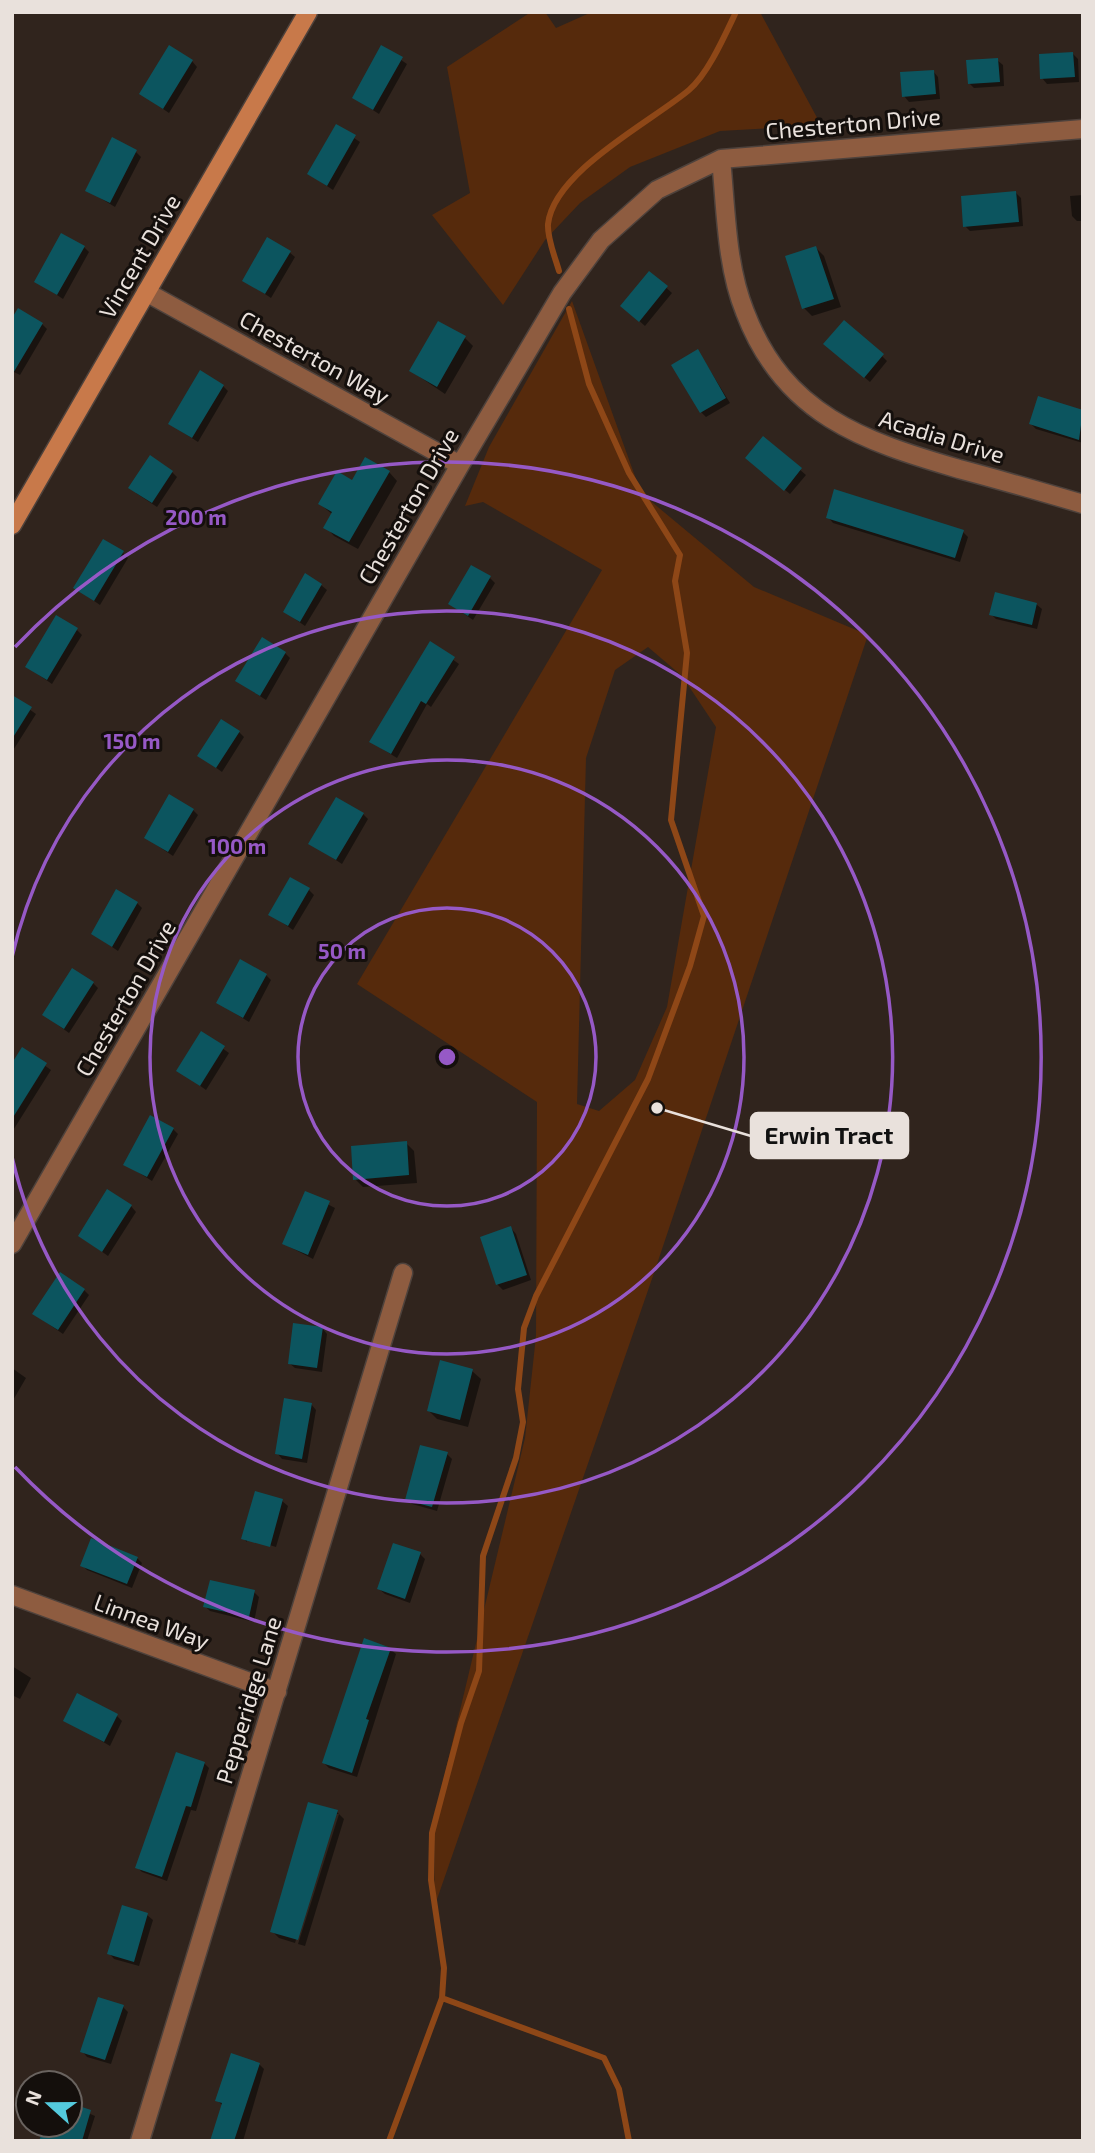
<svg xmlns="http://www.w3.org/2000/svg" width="1095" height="2153" viewBox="0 0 1095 2153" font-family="'Exo 2',sans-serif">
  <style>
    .green { fill: #562a0c; fill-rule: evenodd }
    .shadow { fill: #0007 }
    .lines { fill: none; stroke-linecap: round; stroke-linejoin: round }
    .stream { stroke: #8e4717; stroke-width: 6 }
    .building { fill: #0c555f }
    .street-casing { stroke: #4e423c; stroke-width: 21 }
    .secondary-casing { stroke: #4e423c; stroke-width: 21 }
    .street { stroke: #8e5c40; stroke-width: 18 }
    .secondary { stroke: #c8794a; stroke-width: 18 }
    .ring { fill: none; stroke: #9659c6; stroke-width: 3.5 }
    .labels { text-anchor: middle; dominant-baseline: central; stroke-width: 6; stroke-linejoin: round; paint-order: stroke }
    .street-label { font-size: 23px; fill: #e9e1dc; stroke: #140f0c }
    .centre { fill: #9659c6; stroke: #140f0c; stroke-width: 3.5 }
    .ring-label { font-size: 21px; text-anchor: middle; font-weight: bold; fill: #9659c6; stroke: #140f0c; stroke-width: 6; stroke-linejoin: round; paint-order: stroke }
    .leader { fill: none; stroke: #e9e1dc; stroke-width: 2.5 }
    .callout-dot { fill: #e9e1dc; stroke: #140f0c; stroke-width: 2.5 }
    .callout { fill: #e9e1dc; stroke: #e9e1dc; stroke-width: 2.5 }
    .callout-label { font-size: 24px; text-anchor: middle; font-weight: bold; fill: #111 }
  </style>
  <rect width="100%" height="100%" fill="#30241d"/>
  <path class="green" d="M 531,12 L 545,12 L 556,28 L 592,12 L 760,12 L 821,125 L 720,131 L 630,167 L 580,203 L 545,240 L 503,305 L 432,215 L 470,193 L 447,67 Z
    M 572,301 L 641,493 L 754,587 L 868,635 L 654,1273 L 434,1908 L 435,1815 L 525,1438 L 536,1336 L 537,1102 L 357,984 L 602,570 L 483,502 L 465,506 L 489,447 ZM 648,647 L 682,676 L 716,727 L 667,1007 L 635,1080 L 599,1111 L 577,1104 L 586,758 L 615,670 Z"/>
  <path class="shadow" d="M 382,47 L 407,64 L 379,114 L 354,98 Z
    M 1073,54 L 1078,59 L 1079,82 L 1047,84 L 1042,78 Z
    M 997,60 L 1003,65 L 1004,86 L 974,88 L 969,83 Z
    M 192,61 L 197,67 L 169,113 L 141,94 Z
    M 933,71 L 938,77 L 940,99 L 909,102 L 904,96 Z
    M 336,126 L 360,142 L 333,190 L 309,174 Z
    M 136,152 L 141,157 L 115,207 L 87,190 Z
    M 1016,193 L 1021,198 L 1023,226 L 970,231 L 965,226 Z
    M 1083,195 L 1083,221 L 1077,221 L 1072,216 L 1070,196 Z
    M 84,247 L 89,252 L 63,299 L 36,281 Z
    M 816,248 L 824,256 L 841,307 L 812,316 L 804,308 Z
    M 289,252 L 295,257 L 271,298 L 244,280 Z
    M 650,273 L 672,293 L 645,326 L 628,311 Z
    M 42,324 L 47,329 L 20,375 L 12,371 Z
    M 465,338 L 473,346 L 445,394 L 411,371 Z
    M 831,349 L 882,356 L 887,361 L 870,382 Z
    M 698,351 L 730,403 L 706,417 L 701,412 Z
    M 223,386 L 228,391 L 198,442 L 176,428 Z
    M 1083,412 L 1083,443 L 1036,429 L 1031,424 Z
    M 763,438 L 806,475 L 790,494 L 752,463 Z
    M 172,472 L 177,477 L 157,507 L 136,493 Z
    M 389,472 L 397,481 L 358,549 L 334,536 L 326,527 L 333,515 L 320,504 L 352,482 Z
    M 828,517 L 963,532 L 968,537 L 960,562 L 833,523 Z
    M 123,553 L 128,558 L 100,605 L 75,588 Z
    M 490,578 L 495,583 L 473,620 L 450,604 Z
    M 321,585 L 327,590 L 305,626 L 285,612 Z
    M 1036,604 L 1042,609 L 1037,629 L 996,619 L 991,614 Z
    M 77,630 L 82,635 L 52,684 L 27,667 Z
    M 430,643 L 459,664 L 431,707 L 427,704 L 397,758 L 371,742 Z
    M 285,653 L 290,658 L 266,700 L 237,681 Z
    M 12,697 L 36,714 L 12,752 Z
    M 239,732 L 244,737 L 222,772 L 200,756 Z
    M 193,810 L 198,815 L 173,856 L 146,838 Z
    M 363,814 L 368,819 L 342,864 L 311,844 Z
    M 309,890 L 314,895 L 293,930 L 270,914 Z
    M 137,903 L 142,908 L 118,951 L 93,934 Z
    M 266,975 L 271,980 L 249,1022 L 218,1003 Z
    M 93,983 L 98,988 L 69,1033 L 44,1015 Z
    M 201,1033 L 229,1053 L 206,1090 L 178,1070 Z
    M 23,1050 L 51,1070 L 12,1132 L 12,1066 Z
    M 173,1129 L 178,1134 L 152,1181 L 125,1164 Z
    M 406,1143 L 414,1151 L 417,1183 L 363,1187 L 355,1179 Z
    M 306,1193 L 335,1208 L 313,1259 L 284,1244 Z
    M 131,1206 L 136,1212 L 108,1256 L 80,1236 Z
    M 511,1228 L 516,1234 L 531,1280 L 503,1290 L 497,1284 Z
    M 84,1290 L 89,1295 L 63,1334 L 34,1314 Z
    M 322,1328 L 327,1334 L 322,1372 L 295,1368 L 289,1363 Z
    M 12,1368 L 26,1378 L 12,1402 Z
    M 472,1371 L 481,1379 L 468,1427 L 437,1419 L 429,1411 Z
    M 311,1404 L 316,1410 L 307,1463 L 282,1459 L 277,1453 Z
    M 447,1454 L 452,1459 L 437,1511 L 412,1504 L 407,1499 Z
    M 282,1501 L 288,1506 L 276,1547 L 247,1538 L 247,1542 L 243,1538 Z
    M 420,1554 L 425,1559 L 410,1603 L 385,1594 L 379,1589 Z
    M 137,1558 L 142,1563 L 132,1588 L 87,1570 L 82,1565 Z
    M 254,1592 L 259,1597 L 254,1622 L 210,1611 L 205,1606 Z
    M 390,1649 L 396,1654 L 357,1777 L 329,1768 L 324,1763 Z
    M 12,1666 L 31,1678 L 20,1699 L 12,1695 Z
    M 117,1716 L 122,1721 L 110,1746 L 66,1720 Z
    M 204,1763 L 209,1768 L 196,1811 L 191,1810 L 167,1881 L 142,1872 L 137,1867 Z
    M 309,1804 L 337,1812 L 344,1819 L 305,1946 L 298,1944 L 339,1814 L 335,1814 L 295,1943 L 279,1938 L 272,1931 Z
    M 147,1915 L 153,1920 L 139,1966 L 114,1959 L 109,1953 Z
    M 123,2007 L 128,2012 L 111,2064 L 87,2057 L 82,2051 Z
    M 259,2064 L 264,2069 L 243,2141 L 212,2141 L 223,2106 L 217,2100 Z
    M 70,2105 L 95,2116 L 87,2141 L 73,2141 L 41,2127 L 70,2125 Z"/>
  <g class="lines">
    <path class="stream" d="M 559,271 C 555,257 547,238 548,224 C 554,171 651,122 689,90 C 708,74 725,35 736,12
      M 442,1998 L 604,2058 L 619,2089 L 629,2141
      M 389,2141 L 442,1998 L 444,1968 L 431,1880 L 432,1833 L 461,1723 L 479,1671 L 483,1556 L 516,1458 L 523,1422 L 518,1389 L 524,1328 L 536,1296 L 648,1079 L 690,966 L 704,916 L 671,820 L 687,653 L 675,581 L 680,555 L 629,473 L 589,384 L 569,309"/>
  </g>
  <path class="building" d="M 169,45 L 193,60 L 163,109 L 139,94 Z
    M 381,45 L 403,57 L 373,110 L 352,98 Z
    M 1073,52 L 1075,77 L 1040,79 L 1039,54 Z
    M 998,58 L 1000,82 L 968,84 L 966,60 Z
    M 934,70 L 936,94 L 902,97 L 900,72 Z
    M 336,124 L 356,135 L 327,186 L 307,174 Z
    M 112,137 L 137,150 L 110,203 L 85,191 Z
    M 1016,191 L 1019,222 L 963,227 L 961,196 Z
    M 61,233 L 85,246 L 57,295 L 34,282 Z
    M 267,237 L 291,251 L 265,294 L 242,281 Z
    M 816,246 L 834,299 L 802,309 L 785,256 Z
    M 649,271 L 668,286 L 639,322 L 620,306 Z
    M 18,308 L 43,323 L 12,375 L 12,318 Z
    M 844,320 L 884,354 L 864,378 L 823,344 Z
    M 438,321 L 466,336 L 437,387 L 409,371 Z
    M 698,349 L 726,398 L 700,413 L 671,365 Z
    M 200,370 L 224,385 L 192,438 L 168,424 Z
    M 1038,396 L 1083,410 L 1079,440 L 1029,424 Z
    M 763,436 L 802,468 L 784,491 L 745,458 Z
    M 150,455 L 173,471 L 152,503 L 128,488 Z
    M 365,457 L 390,471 L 349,542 L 323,528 L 332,512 L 318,504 L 337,471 L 352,480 Z
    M 834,489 L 964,530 L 955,558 L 826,518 Z
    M 103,539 L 124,551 L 94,601 L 73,588 Z
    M 471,565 L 491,576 L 468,616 L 448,604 Z
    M 305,573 L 322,584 L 300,622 L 283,612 Z
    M 995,592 L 1037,603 L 1032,625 L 989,615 Z
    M 56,615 L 78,628 L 47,680 L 25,667 Z
    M 262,637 L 286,652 L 260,696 L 235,681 Z
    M 430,641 L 455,657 L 426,704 L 421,701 L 391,754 L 369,742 Z
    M 12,695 L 32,707 L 12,739 Z
    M 221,719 L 240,731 L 216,768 L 197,756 Z
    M 169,794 L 194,809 L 168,852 L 144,838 Z
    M 336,797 L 364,813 L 336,860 L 308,844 Z
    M 290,877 L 310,888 L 288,926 L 268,915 Z
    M 116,889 L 138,902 L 112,947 L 91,934 Z
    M 240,959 L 267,974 L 243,1018 L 216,1003 Z
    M 72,968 L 94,982 L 64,1029 L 42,1015 Z
    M 201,1031 L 225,1046 L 200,1086 L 176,1071 Z
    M 22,1047 L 47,1063 L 12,1119 L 12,1063 Z
    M 150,1115 L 174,1128 L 147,1177 L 123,1165 Z
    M 407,1141 L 409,1175 L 353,1180 L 351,1146 Z
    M 107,1189 L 132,1205 L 102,1252 L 78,1236 Z
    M 305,1191 L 330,1201 L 308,1255 L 282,1244 Z
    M 511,1226 L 527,1275 L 496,1285 L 480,1237 Z
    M 60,1272 L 85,1289 L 58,1330 L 32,1314 Z
    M 293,1323 L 323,1327 L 317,1368 L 288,1364 Z
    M 440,1360 L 473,1369 L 460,1420 L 427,1411 Z
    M 284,1398 L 312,1403 L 302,1459 L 275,1454 Z
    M 420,1445 L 448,1452 L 432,1507 L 405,1500 Z
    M 255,1491 L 283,1499 L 270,1547 L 241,1539 Z
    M 91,1538 L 138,1557 L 127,1584 L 80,1566 Z
    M 393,1543 L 421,1552 L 405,1599 L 377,1589 Z
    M 210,1580 L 255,1590 L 249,1617 L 203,1607 Z
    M 364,1638 L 391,1648 L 366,1719 L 369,1720 L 352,1773 L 322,1763 Z
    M 77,1693 L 118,1714 L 104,1742 L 63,1721 Z
    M 176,1752 L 205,1762 L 191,1807 L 186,1806 L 162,1877 L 135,1868 Z
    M 308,1802 L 338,1810 L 298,1940 L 270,1932 Z
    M 122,1905 L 148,1913 L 134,1962 L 107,1954 Z
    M 98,1997 L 124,2005 L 105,2060 L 80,2052 Z
    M 231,2053 L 260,2063 L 234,2141 L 210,2141 L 222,2103 L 215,2101 Z
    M 70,2103 L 91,2110 L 82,2141 L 39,2141 L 45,2125 L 70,2125 Z"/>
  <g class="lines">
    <defs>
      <path id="street" d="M 721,159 C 726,209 726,265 745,312 C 784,415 863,441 959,469 C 1001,480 1042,492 1083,504
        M 146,292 L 460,465
        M 12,1244 L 460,465 L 562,293 L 601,240 L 657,190 L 721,159 L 1083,129
        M 12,1595 L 277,1692
        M 140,2141 L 403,1273"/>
      <path id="secondary" d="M 12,525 L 308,12"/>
    </defs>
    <use href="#street" class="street-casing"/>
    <use href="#secondary" class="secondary-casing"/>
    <use href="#street" class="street"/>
    <use href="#secondary" class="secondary"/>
  </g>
  <g class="ring">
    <circle cx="447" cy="1057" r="149"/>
    <circle cx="447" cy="1057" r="297"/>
    <path d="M12 957A446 446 0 1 1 12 1157"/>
    <path d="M15 647A595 595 0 1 1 15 1467"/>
  </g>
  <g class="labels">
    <g class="street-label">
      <text transform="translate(853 123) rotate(-5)">Chesterton Drive</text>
      <text transform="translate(139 256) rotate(-60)">Vincent Drive</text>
      <text transform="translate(315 357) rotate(29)">Chesterton Way</text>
      <text transform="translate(942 436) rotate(17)">Acadia Drive</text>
      <text transform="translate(408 506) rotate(-60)">Chesterton Drive</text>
      <text transform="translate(125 998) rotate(-60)">Chesterton Drive</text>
      <text transform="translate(152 1621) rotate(20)">Linnea Way</text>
      <text transform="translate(248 1700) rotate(-73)">Pepperidge Lane</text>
    </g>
  </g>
  <circle cx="447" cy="1057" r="10" class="centre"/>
  <g class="ring-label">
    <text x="196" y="525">200 m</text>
    <text x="132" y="749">150 m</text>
    <text x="237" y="854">100 m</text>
    <text x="342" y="959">50 m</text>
  </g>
  <path class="leader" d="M657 1108L751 1136"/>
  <circle class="callout-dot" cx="657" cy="1108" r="7"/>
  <rect class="callout" x="751" y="1113" width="157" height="45" rx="7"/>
  <g class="callout-label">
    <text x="829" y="1144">Erwin Tract</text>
  </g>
  <rect width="1095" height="2153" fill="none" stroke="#e9e1dc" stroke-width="28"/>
  <g transform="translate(49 2104) rotate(291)"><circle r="33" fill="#140f0c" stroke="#69635f" stroke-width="2"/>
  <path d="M0-5L12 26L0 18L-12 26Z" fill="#54cadd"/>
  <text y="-10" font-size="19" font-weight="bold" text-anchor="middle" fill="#e9e1dc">N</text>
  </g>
</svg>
